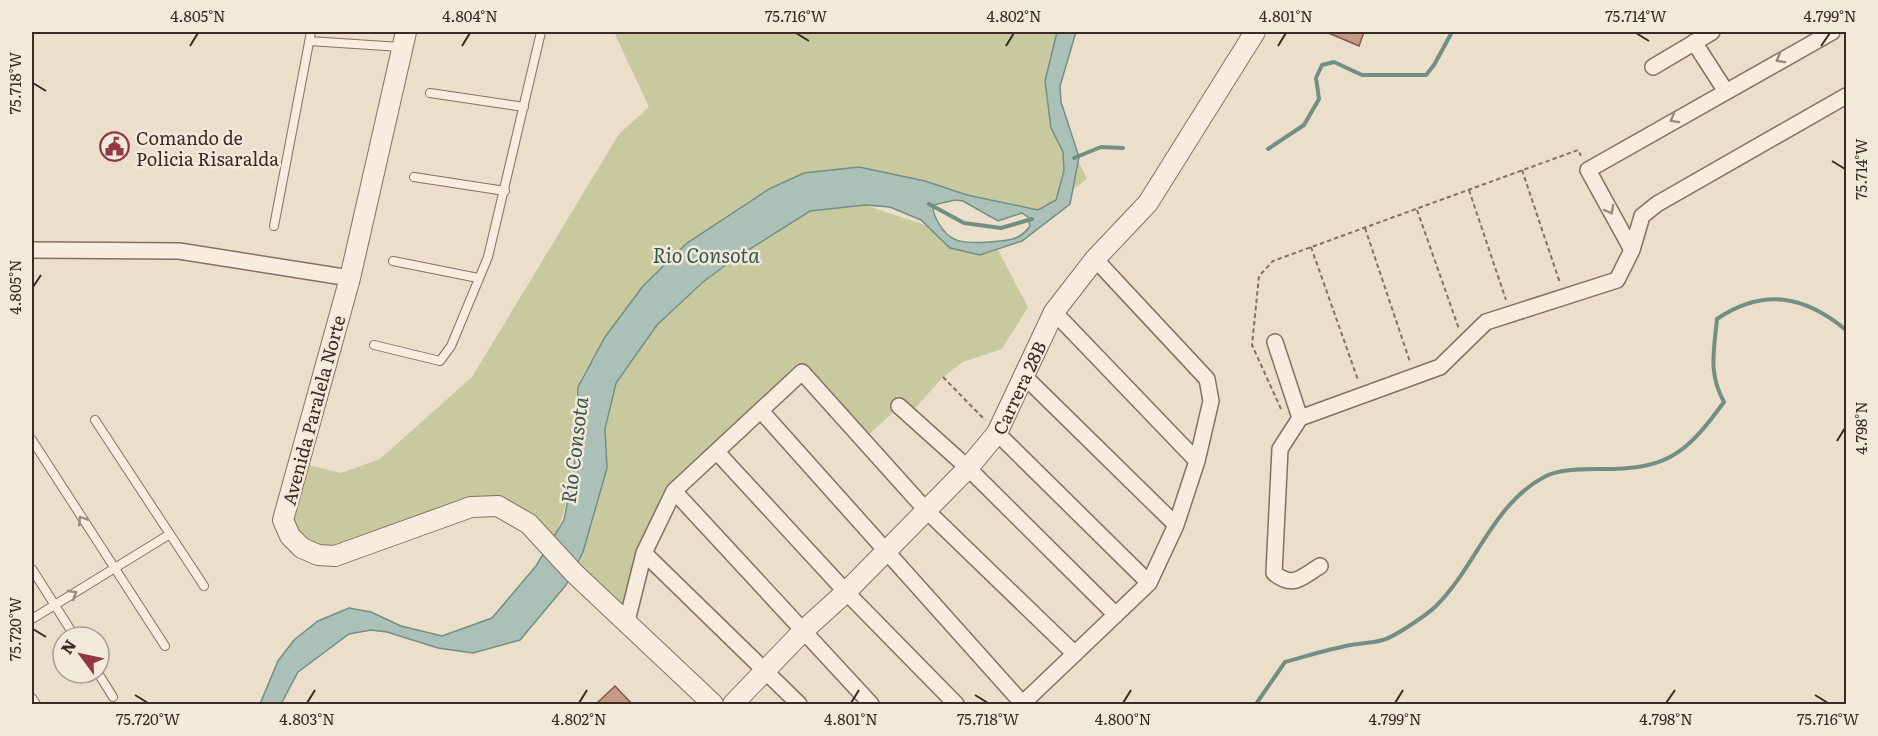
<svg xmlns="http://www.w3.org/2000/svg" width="1878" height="736" viewBox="0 0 1878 736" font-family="Literata,serif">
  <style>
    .green { fill: #c9c9a0 }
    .water { fill: #abc1b8; stroke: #728f84; stroke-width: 1.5; fill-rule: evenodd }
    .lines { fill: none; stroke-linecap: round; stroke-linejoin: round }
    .stream { stroke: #728f84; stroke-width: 4 }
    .building { fill: #c69885; stroke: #845949; stroke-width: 1.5 }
    .service-casing { stroke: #877061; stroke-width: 10 }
    .minor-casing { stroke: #877061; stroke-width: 18 }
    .tertiary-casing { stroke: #877061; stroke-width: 22 }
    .path { stroke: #877061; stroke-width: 2; stroke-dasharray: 4.5 3; stroke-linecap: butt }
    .service { stroke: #f7ecde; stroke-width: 8 }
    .minor { stroke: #f7ecde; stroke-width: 15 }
    .tertiary { stroke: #f7ecde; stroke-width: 20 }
    .oneway { stroke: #988c80 }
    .ticks { fill: none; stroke: #392b23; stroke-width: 2 }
    .labels { text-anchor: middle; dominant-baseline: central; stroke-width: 5; stroke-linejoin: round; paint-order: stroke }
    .poi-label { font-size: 18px; fill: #392b23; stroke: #f3e9da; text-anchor: start }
    .street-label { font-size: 18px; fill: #392b23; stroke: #f3e9da }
    .water-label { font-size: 20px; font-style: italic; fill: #345751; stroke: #f3e9da }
    .neatline { fill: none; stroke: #392b23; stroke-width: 2 }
    .ticks-label { font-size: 15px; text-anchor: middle; fill: #392b23 }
  </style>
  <rect width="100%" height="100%" fill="#ebdecb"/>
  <path class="green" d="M 614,32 L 1074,32 L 1046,93 L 1087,179 L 1041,213 L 804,173 C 720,212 644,269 598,351 C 592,362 581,375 578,387 C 575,398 576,412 575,423 C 571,472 574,501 549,546 L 498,506 L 335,556 L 290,536 L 297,462 L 341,473 L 380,459 L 472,377 L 619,134 L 649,107 Z
    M 865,205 L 928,226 L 950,248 L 980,255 L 998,250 L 1028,307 L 1002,349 L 963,362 L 943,377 L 910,414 L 899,407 L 863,440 L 802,372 L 674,491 L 626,625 L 574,573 L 583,552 L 607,468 L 605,429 L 616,383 L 655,328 L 703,282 L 734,259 L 811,210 Z"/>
  <path class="water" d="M 1057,32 L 1076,32 L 1060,86 L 1061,102 L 1079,157 L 1070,204 L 1022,241 L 980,255 L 950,248 L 921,220 L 890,207 L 865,205 L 810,211 L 734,259 L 703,282 L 657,325 L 616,383 L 605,429 L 607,468 L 583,552 L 566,585 L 520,640 L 473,653 L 438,648 L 387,632 L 371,630 L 349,634 L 298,672 L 281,704 L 260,704 L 278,661 L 294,640 L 318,621 L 349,608 L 371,612 L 401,626 L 442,636 L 492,618 L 536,566 L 564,520 L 574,470 L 578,387 L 605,337 L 643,286 L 687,243 L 769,189 L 804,173 L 859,167 L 925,181 L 967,195 L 1038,210 L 1056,200 L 1064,171 L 1063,152 L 1051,128 L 1045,81 ZM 955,200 L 963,201 L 998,221 L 1022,213 L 1028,217 L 1030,226 C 1019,242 1006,240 989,242 C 966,243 950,245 938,222 C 935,216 932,212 933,205 Z"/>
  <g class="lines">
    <path class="stream" d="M 1268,149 L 1304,125 L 1319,99 L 1316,78 L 1322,65 L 1334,62 L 1362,75 L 1426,75 L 1434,65 L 1452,32
      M 1074,158 L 1101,147 L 1123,148
      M 929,204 L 964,223 L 1001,228 L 1032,219
      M 1256,704 L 1285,662 C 1307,656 1329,649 1351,645 C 1362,643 1373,643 1383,640 C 1394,637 1427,615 1436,606 C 1477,565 1493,503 1546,476 C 1559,469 1582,469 1596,469 C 1665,470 1684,457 1724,402 C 1708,373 1714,351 1717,319 C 1763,288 1804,295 1846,330"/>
  </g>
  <path class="building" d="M 1326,32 L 1364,32 L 1359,46 Z
    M 615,686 L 633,705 L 595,705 Z"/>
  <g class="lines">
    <defs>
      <path id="service" d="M 309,41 L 401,47
        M 430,93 L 524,107
        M 414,177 L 505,191
        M 274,226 L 311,32
        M 393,261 L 478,278
        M 374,345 L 440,361 L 451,346 L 488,257 L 541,32
        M 95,420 L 204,586
        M 32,440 L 165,646
        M 32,569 L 75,637
        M 32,619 L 170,534
        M 98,673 L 113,697
        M 32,698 L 36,704"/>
      <path id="minor" d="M 1694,42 L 1725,90
        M 1653,67 L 1712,32
        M 32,250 L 179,251 L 350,278
        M 1632,250 L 1588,170 L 1832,32
        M 1054,312 L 1197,461
        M 1275,342 L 1300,418
        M 1023,375 L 1176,525
        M 899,406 L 968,468 L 1116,615
        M 761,411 L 1023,704
        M 997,433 L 1149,583
        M 717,452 L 846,592 L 956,704
        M 674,491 L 871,704
        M 644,553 L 799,704
        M 1320,566 C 1301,577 1294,589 1274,573 L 1280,449 L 1300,418 L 1440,367 L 1486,322 L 1617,280 L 1632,250 L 1642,216 L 1657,204 L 1846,96
        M 626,625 L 644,553 L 674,491 L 802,372 L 926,510 L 1075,654
        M 1022,704 L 1149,583 L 1176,525 L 1197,461 L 1211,401 L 1207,379 L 1095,259"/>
      <g id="tertiary">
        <path d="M 406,32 L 350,278 L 283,520 L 290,536 L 302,548 L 318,555 L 335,556 L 471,507 L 498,506 L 529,524 L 574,573 L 713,704"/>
        <path id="s1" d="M 733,704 L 804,630 L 846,592 L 968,468 L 997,433 L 1054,312 L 1095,259 L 1148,203 L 1255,32"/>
      </g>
    </defs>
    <use href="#service" class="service-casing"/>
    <use href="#minor" class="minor-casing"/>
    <use href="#tertiary" class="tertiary-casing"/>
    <path class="path" d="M 1522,170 L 1560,283
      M 1469,190 L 1506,300
      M 1417,210 L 1459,329
      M 1365,228 L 1410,362
      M 1311,247 L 1358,380
      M 943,377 L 985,420
      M 1281,409 L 1252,345 L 1259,276 L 1273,261 L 1578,150 L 1581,156"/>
    <use href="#service" class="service"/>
    <use href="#minor" class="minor"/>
    <use href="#tertiary" class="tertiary"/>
  </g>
  <defs><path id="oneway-chevron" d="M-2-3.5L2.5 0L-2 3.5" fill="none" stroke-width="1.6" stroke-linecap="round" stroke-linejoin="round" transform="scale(1.5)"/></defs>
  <g class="oneway">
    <use href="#oneway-chevron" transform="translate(1780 59) rotate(151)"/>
    <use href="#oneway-chevron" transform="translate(1674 119) rotate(151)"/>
    <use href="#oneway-chevron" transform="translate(1610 210) rotate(61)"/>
    <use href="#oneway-chevron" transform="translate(82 520) rotate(-123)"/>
    <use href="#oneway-chevron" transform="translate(73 594) rotate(-31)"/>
  </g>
  <path class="ticks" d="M 796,33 L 809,41M 1636,33 L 1649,41M 190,46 L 198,33M 462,46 L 470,33M 1006,46 L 1014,33M 1278,46 L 1286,33M 1821,46 L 1830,33M 33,83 L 46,91M 1832,161 L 1845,169M 33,287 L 41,275M 1837,441 L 1845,428M 33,629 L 46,637M 135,695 L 148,703M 975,695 L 988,703M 1815,695 L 1828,703M 307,703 L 315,690M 579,703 L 587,690M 851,703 L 859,690M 1123,703 L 1131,690M 1395,703 L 1403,690M 1666,703 L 1675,690"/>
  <defs>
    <symbol id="civic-ring" viewBox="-11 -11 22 22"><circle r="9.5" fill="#f3e9da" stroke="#913642" stroke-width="1.5"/><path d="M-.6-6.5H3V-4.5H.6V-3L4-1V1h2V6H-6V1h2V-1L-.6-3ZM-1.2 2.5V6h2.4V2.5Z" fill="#913642"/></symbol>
  </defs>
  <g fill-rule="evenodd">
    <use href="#civic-ring" x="98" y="130" width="33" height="33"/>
  </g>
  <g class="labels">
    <g class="poi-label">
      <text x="136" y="137">Comando de<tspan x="136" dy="21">Policia Risaralda</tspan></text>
    </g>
    <g class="street-label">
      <text stroke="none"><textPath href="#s1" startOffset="429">Carrera 28B</textPath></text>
      <text transform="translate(313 410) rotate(-75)">Avenida Paralela Norte</text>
    </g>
    <g class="water-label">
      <text x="706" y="254">Rio Consota</text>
      <text transform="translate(573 450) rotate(-83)">Río Consota</text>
    </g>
  </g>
  <rect width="1878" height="736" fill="none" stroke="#f3e9da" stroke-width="66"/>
  <g transform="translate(81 655) rotate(303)"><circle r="28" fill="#f3e9da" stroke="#a99d91" stroke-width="1.5"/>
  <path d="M0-4.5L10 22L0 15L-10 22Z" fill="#913642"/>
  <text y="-9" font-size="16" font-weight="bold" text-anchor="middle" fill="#392b23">N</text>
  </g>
  <rect x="33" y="33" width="1812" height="670" class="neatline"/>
  <g class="ticks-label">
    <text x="198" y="22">4.805°N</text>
    <text x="470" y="22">4.804°N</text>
    <text x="796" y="22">75.716°W</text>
    <text x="1014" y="22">4.802°N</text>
    <text x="1286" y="22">4.801°N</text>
    <text x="1636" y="22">75.714°W</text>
    <text x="1830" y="22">4.799°N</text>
    <text transform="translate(16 83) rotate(-90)" y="5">75.718°W</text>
    <text transform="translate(1862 169) rotate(-90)" y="5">75.714°W</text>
    <text transform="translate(16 287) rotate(-90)" y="5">4.805°N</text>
    <text transform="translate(1862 428) rotate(-90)" y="5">4.798°N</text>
    <text transform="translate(16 629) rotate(-90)" y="5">75.720°W</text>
    <text x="148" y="725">75.720°W</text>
    <text x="307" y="725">4.803°N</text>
    <text x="579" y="725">4.802°N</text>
    <text x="851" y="725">4.801°N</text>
    <text x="988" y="725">75.718°W</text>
    <text x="1123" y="725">4.800°N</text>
    <text x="1395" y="725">4.799°N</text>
    <text x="1666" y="725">4.798°N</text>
    <text x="1828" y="725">75.716°W</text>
  </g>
</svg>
